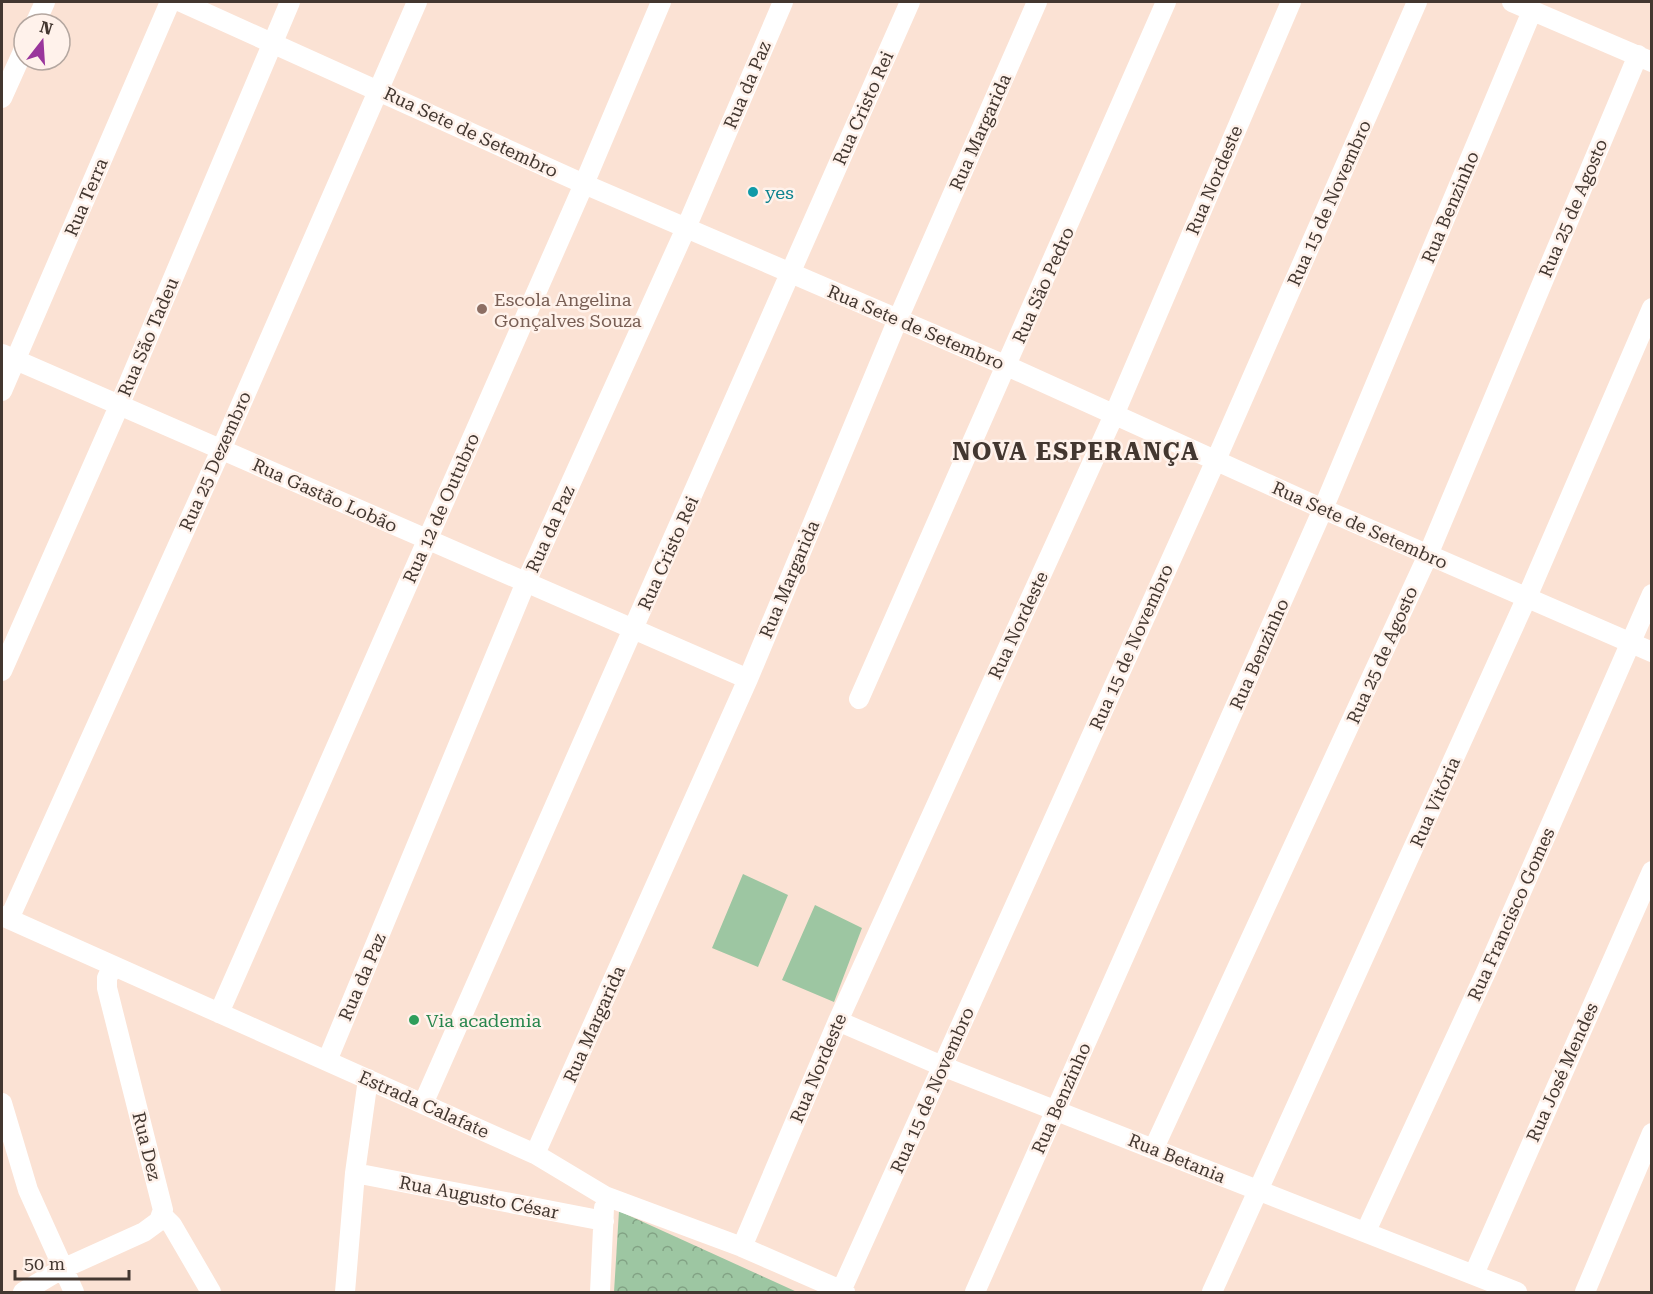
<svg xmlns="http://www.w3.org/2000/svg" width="1653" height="1294" viewBox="0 0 1653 1294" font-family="'Roboto Serif',serif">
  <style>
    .green { fill: #9dc6a2 }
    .park { fill: url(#park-crowns) }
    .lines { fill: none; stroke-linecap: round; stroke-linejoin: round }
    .minor { stroke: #fff; stroke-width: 20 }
    .culture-dot { fill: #0f9aa8; stroke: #fff2eb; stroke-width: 2 }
    .education-dot { fill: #8d6e63; stroke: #fff2eb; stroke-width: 2 }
    .leisure-dot { fill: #2e9e5b; stroke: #fff2eb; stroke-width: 2 }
    .labels { text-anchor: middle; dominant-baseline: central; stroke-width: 5; stroke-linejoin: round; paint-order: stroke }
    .street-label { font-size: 18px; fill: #433730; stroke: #fff2eb }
    .culture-label { font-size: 18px; fill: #0d838f; stroke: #fff2eb; text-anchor: start }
    .education-label { font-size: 18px; fill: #785e54; stroke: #fff2eb; text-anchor: start }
    .leisure-label { font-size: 18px; fill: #27864d; stroke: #fff2eb; text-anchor: start }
    .district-label { font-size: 24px; font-weight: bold; letter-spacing: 1.5px; fill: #433730; stroke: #fff2eb }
  </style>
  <defs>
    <pattern id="park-crowns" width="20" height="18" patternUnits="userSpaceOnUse" patternTransform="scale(1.5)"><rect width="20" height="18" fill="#9dc6a2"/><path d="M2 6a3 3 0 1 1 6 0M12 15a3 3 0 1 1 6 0" fill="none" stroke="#82a284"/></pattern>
  </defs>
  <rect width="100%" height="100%" fill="#fbe2d4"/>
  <path class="green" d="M 743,874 L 788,895 L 758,967 L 712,948 Z
    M 815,905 L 862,928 L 834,1002 L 782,980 Z"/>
  <path class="park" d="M 619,1211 L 797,1292 L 614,1292 Z"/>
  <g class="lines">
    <path class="minor" d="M 181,2 L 584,184 L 1007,366 L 1323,509 L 1652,652
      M 1512,2 L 1652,62
      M 35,24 L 45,2
      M 2,98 L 24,49
      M 2,354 L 748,679
      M 2,391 L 170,2
      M 2,671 L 119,406 L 290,2
      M 859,699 L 1166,2
      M 2,916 L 535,1154 L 605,1196 L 742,1247 L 845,1292
      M 9,919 L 221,450 L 417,2
      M 219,1013 L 584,184 L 661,2
      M 838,1021 L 942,1066 L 1517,1292
      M 327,1061 L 526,582 L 686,228 L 783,2
      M 2,1103 L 28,1190 L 74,1292
      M 423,1104 L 910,2
      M 1154,1148 L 1428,555 L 1638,55
      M 535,1154 L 748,679 L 898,319 L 1037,2
      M 355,1173 L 604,1221
      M 162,1215 L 172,1225 L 211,1292
      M 1366,1231 L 1486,972 L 1652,594
      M 742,1247 L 838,1021 L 1114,415 L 1291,2
      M 1474,1274 L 1652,871
      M 841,1291 L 1216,460 L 1417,2
      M 23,1292 L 62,1269 L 144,1232 L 159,1221 L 163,1210 L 107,988 L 107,978 L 113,966
      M 345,1292 L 355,1173 L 368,1079
      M 600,1292 L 604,1208
      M 975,1292 L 1323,509 L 1532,11
      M 1212,1292 L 1527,597 L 1652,308
      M 1585,1292 L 1652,1133"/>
  </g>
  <circle class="culture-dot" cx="753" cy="192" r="6"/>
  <circle class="education-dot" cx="482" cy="309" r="6"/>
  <circle class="leisure-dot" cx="414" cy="1020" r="6"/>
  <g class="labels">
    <g class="street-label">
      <text transform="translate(747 85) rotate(-67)">Rua da Paz</text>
      <text transform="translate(863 108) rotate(-66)">Rua Cristo Rei</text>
      <text transform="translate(471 132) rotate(25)">Rua Sete de Setembro</text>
      <text transform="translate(980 132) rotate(-66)">Rua Margarida</text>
      <text transform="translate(1214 180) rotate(-67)">Rua Nordeste</text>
      <text transform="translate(86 197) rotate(-67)">Rua Terra</text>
      <text transform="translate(1329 203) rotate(-66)">Rua 15 de Novembro</text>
      <text transform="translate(1450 207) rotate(-67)">Rua Benzinho</text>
      <text transform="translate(1573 208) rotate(-67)">Rua 25 de Agosto</text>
      <text transform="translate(1043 285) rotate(-66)">Rua São Pedro</text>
      <text transform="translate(916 327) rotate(23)">Rua Sete de Setembro</text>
      <text transform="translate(148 337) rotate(-67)">Rua São Tadeu</text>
      <text transform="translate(215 461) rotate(-66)">Rua 25 Dezembro</text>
      <text transform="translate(325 495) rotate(24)">Rua Gastão Lobão</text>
      <text transform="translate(441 508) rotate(-66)">Rua 12 de Outubro</text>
      <text transform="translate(1360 525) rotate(24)">Rua Sete de Setembro</text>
      <text transform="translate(550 529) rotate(-66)">Rua da Paz</text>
      <text transform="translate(668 553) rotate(-66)">Rua Cristo Rei</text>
      <text transform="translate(789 579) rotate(-67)">Rua Margarida</text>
      <text transform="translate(1018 625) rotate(-65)">Rua Nordeste</text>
      <text transform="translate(1131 647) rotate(-66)">Rua 15 de Novembro</text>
      <text transform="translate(1259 654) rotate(-66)">Rua Benzinho</text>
      <text transform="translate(1382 655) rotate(-66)">Rua 25 de Agosto</text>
      <text transform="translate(1435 802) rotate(-66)">Rua Vitória</text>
      <text transform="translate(1511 914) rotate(-66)">Rua Francisco Gomes</text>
      <text transform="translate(362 977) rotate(-67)">Rua da Paz</text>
      <text transform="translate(594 1024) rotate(-66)">Rua Margarida</text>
      <text transform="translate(818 1068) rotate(-67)">Rua Nordeste</text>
      <text transform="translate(1562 1072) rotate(-66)">Rua José Mendes</text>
      <text transform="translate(932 1090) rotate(-66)">Rua 15 de Novembro</text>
      <text transform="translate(1061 1098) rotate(-66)">Rua Benzinho</text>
      <text transform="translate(424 1104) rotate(24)">Estrada Calafate</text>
      <text transform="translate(147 1146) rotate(76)">Rua Dez</text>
      <text transform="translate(1177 1158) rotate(22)">Rua Betania</text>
      <text transform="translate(479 1197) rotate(11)">Rua Augusto César</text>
    </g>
    <g class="culture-label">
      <text x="765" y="192">yes</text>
    </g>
    <g class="education-label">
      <text x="494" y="299">Escola Angelina<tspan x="494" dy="21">Gonçalves Souza</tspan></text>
    </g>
    <g class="leisure-label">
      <text x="426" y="1020">Via academia</text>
    </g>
    <g class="district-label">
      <text x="1076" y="452">NOVA ESPERANÇA</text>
    </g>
  </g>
  <rect width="1653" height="1294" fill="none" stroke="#433730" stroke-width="6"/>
  <g transform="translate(42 42) rotate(17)"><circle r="28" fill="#fff2eb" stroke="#b4a7a0" stroke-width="1.5"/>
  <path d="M0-4.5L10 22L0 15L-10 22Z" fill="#9a369c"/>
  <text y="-9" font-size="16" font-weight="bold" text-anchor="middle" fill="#433730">N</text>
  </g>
  <path d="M15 1270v9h114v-9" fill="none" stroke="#433730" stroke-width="3"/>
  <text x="24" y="1270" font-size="18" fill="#433730" stroke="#fff2eb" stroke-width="4.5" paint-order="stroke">50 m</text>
</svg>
